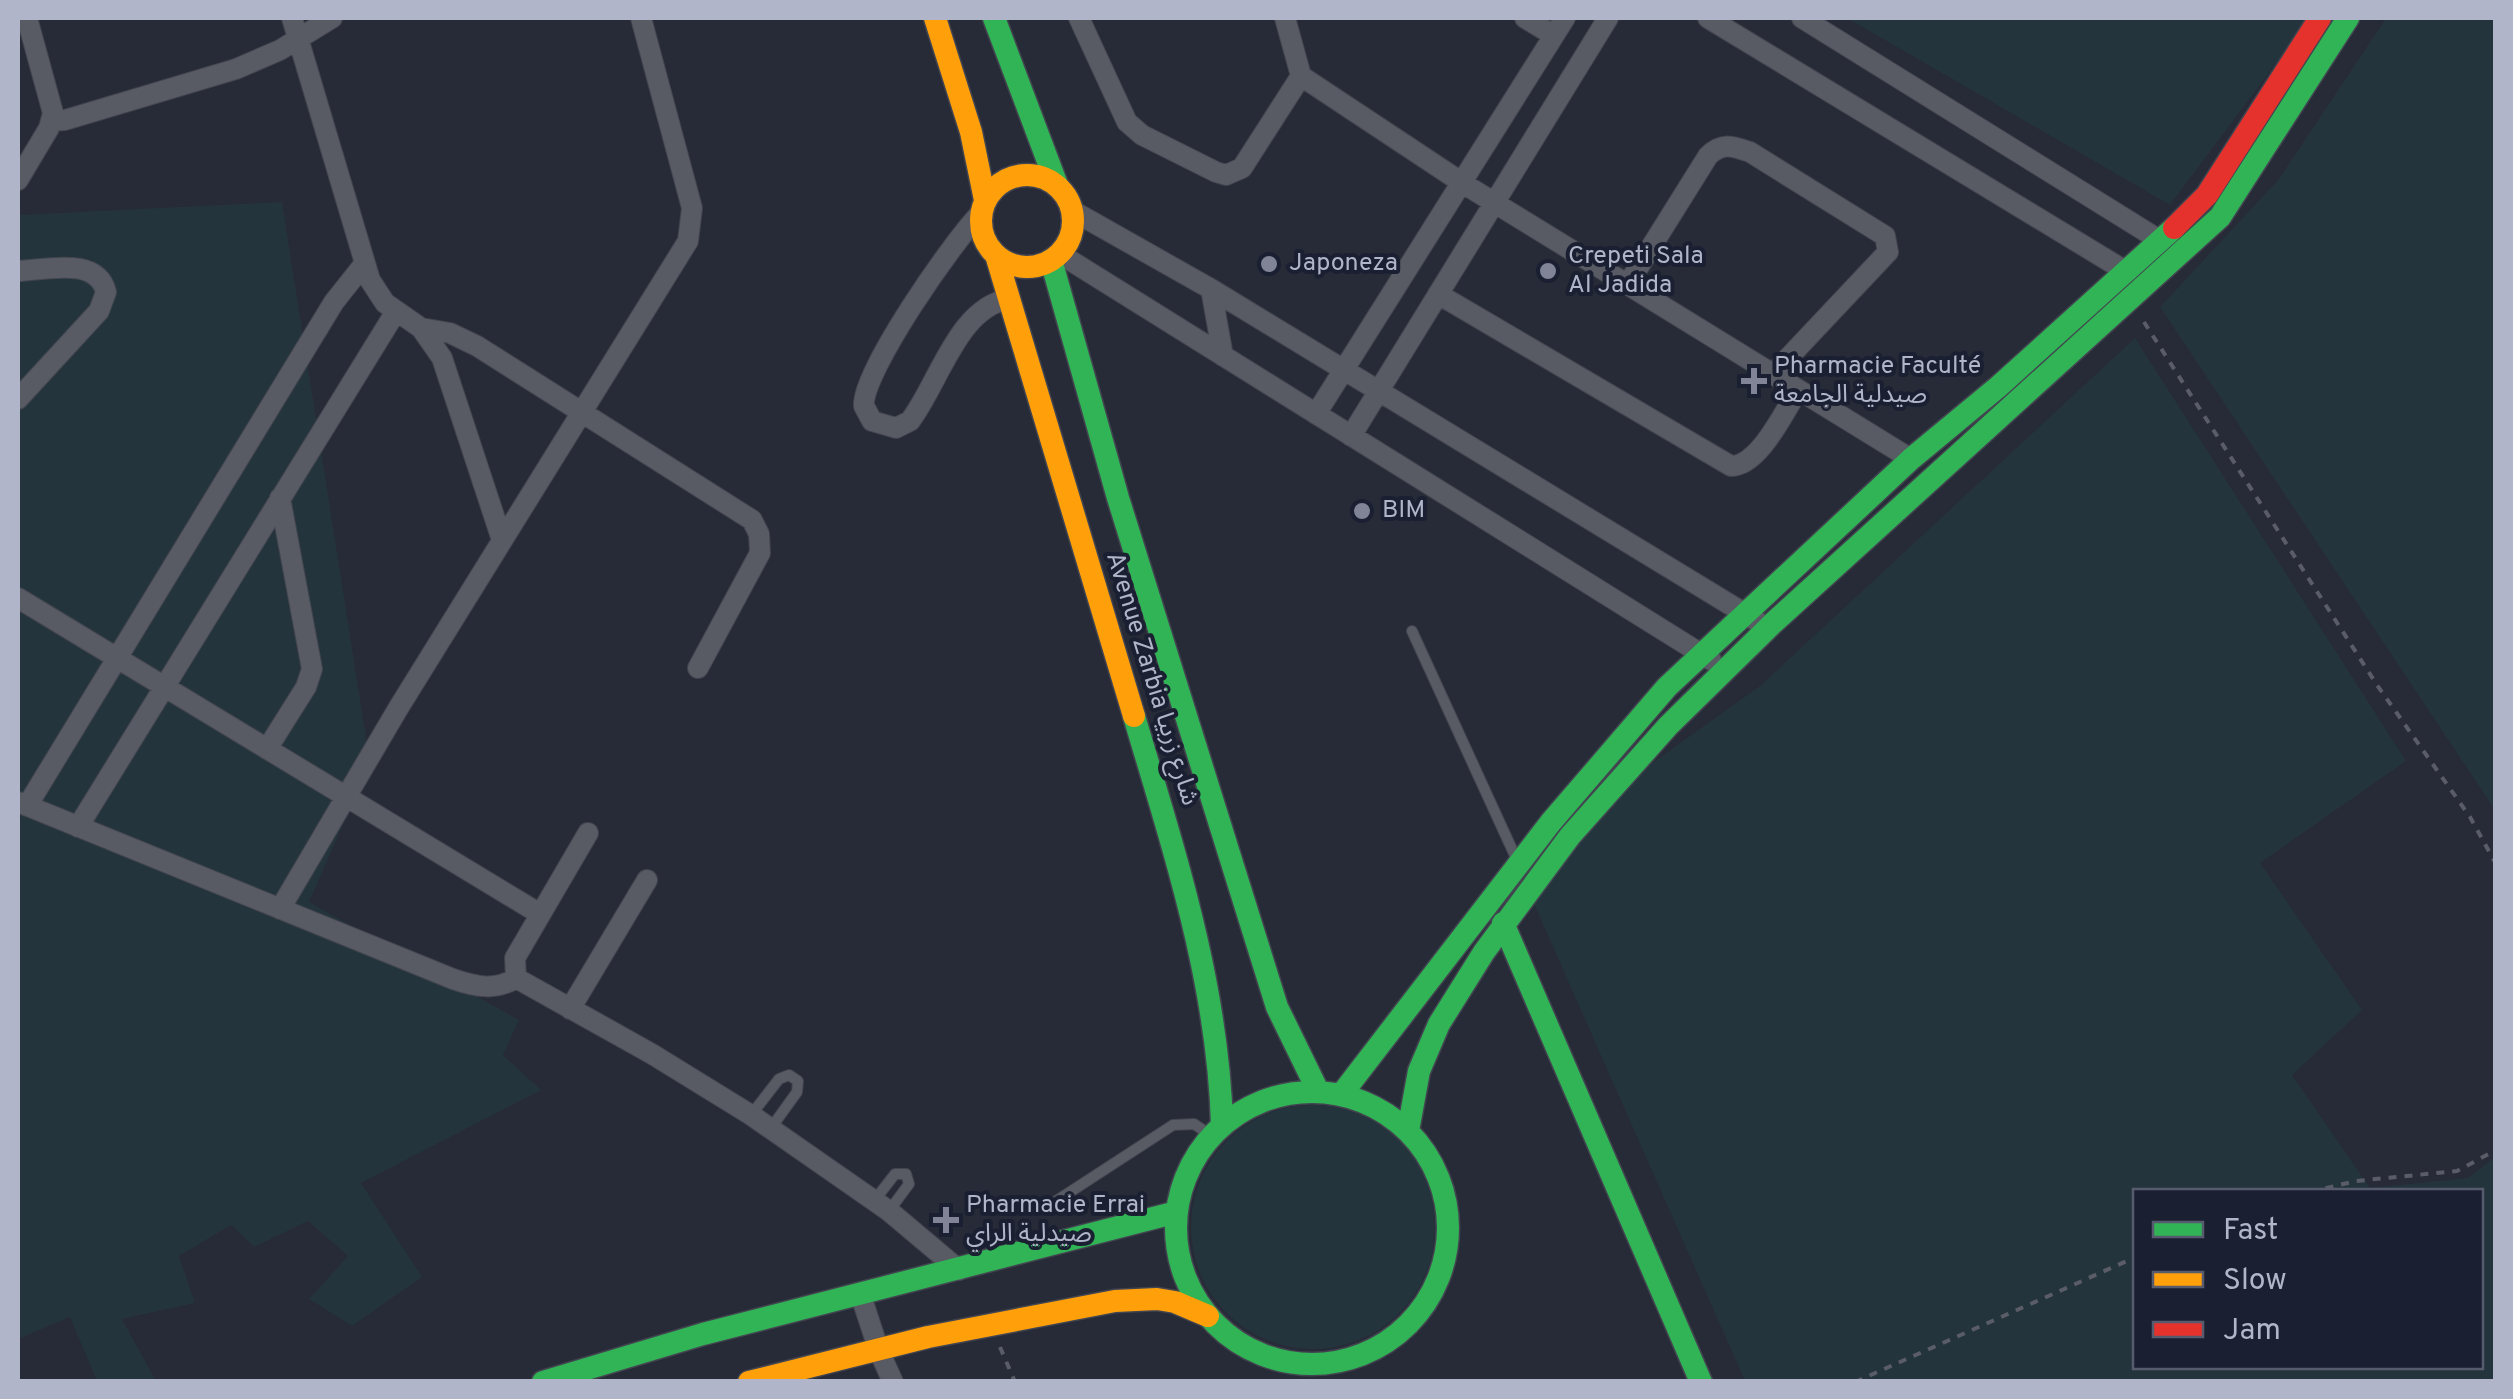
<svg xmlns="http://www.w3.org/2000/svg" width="2513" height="1399" viewBox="0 0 2513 1399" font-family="Overpass,'Noto Sans Arabic',sans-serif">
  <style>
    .green { fill: #24343d; fill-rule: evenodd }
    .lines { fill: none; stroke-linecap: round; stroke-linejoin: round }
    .lane-casing { stroke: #42454e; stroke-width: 12 }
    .street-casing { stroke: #42454e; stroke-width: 22 }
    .fast-casing { stroke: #424550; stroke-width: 25 }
    .slow-casing { stroke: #424550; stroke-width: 25 }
    .jam-casing { stroke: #424550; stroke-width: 25 }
    .path { stroke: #5a5d67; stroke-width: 4; stroke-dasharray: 8 8; stroke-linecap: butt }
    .lane { stroke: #585a64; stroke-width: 10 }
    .street { stroke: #585a64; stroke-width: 20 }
    .fast { stroke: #30b455; stroke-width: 22 }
    .slow { stroke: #ff9f0a; stroke-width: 22 }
    .jam { stroke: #e5322d; stroke-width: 22 }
    .poi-dot { fill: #818496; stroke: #1b1f32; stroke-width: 4 }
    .labels { text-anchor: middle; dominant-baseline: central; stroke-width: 8; stroke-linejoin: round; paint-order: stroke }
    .poi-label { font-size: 25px; fill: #b1b5c9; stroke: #1b1f32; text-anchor: start }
    .street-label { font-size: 25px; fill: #b1b5c9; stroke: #1b1f32 }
  </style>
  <rect width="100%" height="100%" fill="#272a37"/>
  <path class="green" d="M 1847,18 L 2310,18 L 2170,205 Z
    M 2386,18 L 2495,18 L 2495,810 L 2160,307 L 2278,180 Z
    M 282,202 L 370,763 L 309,902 L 519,1020 L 503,1055 L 541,1090 L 361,1183 L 422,1277 L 352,1326 L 309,1299 L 348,1256 L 308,1221 L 254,1247 L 231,1225 L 179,1256 L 195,1303 L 122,1319 L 156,1381 L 97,1381 L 70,1317 L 18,1339 L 18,215 Z
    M 2135,338 L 2406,761 L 2260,863 L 2362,1010 L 2292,1075 L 2370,1188 L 2468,1178 L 2495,1157 L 2495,1381 L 1745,1381 L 1515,861 L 1760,686 ZM 2136,1192 L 2480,1192 L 2480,1366 L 2136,1366 Z
    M1191 1227a122 122 0 1 1 244 0a122 122 0 1 1-244 0Z"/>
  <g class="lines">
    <defs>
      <path id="lane" d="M 1412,631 L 1516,858
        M 751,1115 L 779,1079 L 789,1075 L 798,1081 L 797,1092 L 771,1128
        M 874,1201 L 895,1174 L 906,1174 L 909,1184 L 889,1211
        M 1050,1205 L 1173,1125 L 1194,1124 L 1212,1136"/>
      <path id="street" d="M 292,18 L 370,280 L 385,303 L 421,328 L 442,358 L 502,540
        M 1079,18 L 1127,122 L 1142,135 L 1216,172 L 1226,175 L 1242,168 L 1301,76
        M 1285,18 L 1301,76 L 1464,184 L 1911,459
        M 1525,18 L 1553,35
        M 1708,18 L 2127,272
        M 1802,18 L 2161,241
        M 52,121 L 65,120 L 236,69 L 280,50 L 332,18
        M 18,180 L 49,128 L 53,113 L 27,18
        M 1073,211 L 1211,289 L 1757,621
        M 982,212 C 955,238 861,373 864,406 L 872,421 L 896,428 L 910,421 C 939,383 958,307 1009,299
        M 1060,254 L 1711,660
        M 18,271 C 46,270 97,256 106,292 L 99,311 L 18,399
        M 1628,284 L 1708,156 C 1722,142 1732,146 1750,152 L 1885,236 L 1888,252 L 1773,374
        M 1211,289 L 1223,356
        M 1438,294 L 1731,466 C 1759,466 1784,412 1798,390
        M 421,328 L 450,333 L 477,346 L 752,520 L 759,534 L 760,553 L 698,668
        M 1316,414 L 1565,18
        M 1351,436 L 1608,18
        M 18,598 L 540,914
        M 267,749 L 306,687 L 312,669 L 280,498
        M 18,802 L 453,979 C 476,987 496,991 516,978
        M 27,806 L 334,302 L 365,263
        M 78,827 L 395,313
        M 588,833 L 515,958 L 516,978 L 652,1054 L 751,1115 L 889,1211 L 959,1270
        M 280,909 L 399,707 L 688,241 L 692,208 L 641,18
        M 570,1009 L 647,880
        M 861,1296 L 879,1351 L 893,1382"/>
      <path id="fast" d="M 994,18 L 1057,185
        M 1051,260 L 1118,498 L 1277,1007 L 1318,1091
        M 1134,716 C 1174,851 1218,983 1222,1125
        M 1503,923 L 1701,1382
        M1176 1228a136 136 0 1 1 272 0a136 136 0 1 1-272 0Z
        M 1341,1095 L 1551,822 L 1667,687 L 1911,459 L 1998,387 L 2174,228
        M 1408,1131 L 1419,1071 L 1439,1024 L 1484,952 L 1570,836 L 1668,726 L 1773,623 L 2220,217 L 2348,18
        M 543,1382 L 703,1334 L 1177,1212"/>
      <path id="slow" d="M 935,18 L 971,132 L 985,200
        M981 221a46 46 0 1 1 92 0a46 46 0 1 1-92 0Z
        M 996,255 L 1134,716
        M 749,1382 L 928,1337 L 1115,1301 L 1157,1299 L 1175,1302 L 1208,1316"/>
      <path id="jam" d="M 2174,228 L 2207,195 L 2320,18"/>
    </defs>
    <use href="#lane" class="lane-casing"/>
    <use href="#street" class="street-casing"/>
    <use href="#fast" class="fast-casing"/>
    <use href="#slow" class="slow-casing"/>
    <use href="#jam" class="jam-casing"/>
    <path class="path" d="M 2144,322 L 2377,685 L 2470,817 L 2496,864
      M 2310,1192 L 2356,1181 L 2457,1171 L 2496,1150
      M 1000,1347 L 1015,1382
      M 1855,1382 L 2136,1257"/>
    <use href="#lane" class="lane"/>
    <use href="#street" class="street"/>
    <use href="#fast" class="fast"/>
    <use href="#slow" class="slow"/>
    <use href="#jam" class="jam"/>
  </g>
  <g class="poi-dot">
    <circle cx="1269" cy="264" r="10"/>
    <circle cx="1548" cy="271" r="10"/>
    <path d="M1749 366h10v10h10v10h-10v10h-10v-10h-10v-10h10z"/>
    <circle cx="1362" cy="511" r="10"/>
    <path d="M941 1205h10v10h10v10h-10v10h-10v-10h-10v-10h10z"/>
  </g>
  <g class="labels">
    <g class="poi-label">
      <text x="1568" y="257">Crepeti Sala<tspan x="1568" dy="29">Al Jadida</tspan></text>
      <text x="1289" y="264">Japoneza</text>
      <text x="1774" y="367">Pharmacie Faculté<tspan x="1774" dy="29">صيدلية الجامعة</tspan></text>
      <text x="1382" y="511">BIM</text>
      <text x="966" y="1206">Pharmacie Errai<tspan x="966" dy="29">صيدلية الراي</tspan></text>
    </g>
    <g class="street-label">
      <text transform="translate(1151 679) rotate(73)">Avenue Zarbia شارع زربيا</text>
    </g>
  </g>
  <rect width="2513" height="1399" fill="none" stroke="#b1b5c9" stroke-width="40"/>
  <rect x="2133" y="1189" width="350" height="180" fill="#1b1f32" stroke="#575b6e" stroke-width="2.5"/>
  <rect x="2153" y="1222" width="50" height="15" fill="#30b455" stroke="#575b6e" stroke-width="2.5"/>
  <text x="2223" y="1239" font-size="30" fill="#b1b5c9">Fast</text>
  <rect x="2153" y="1272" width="50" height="15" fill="#ff9f0a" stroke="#575b6e" stroke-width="2.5"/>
  <text x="2223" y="1289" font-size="30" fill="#b1b5c9">Slow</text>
  <rect x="2153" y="1322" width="50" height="15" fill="#e5322d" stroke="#575b6e" stroke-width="2.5"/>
  <text x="2223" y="1339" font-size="30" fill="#b1b5c9">Jam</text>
</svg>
